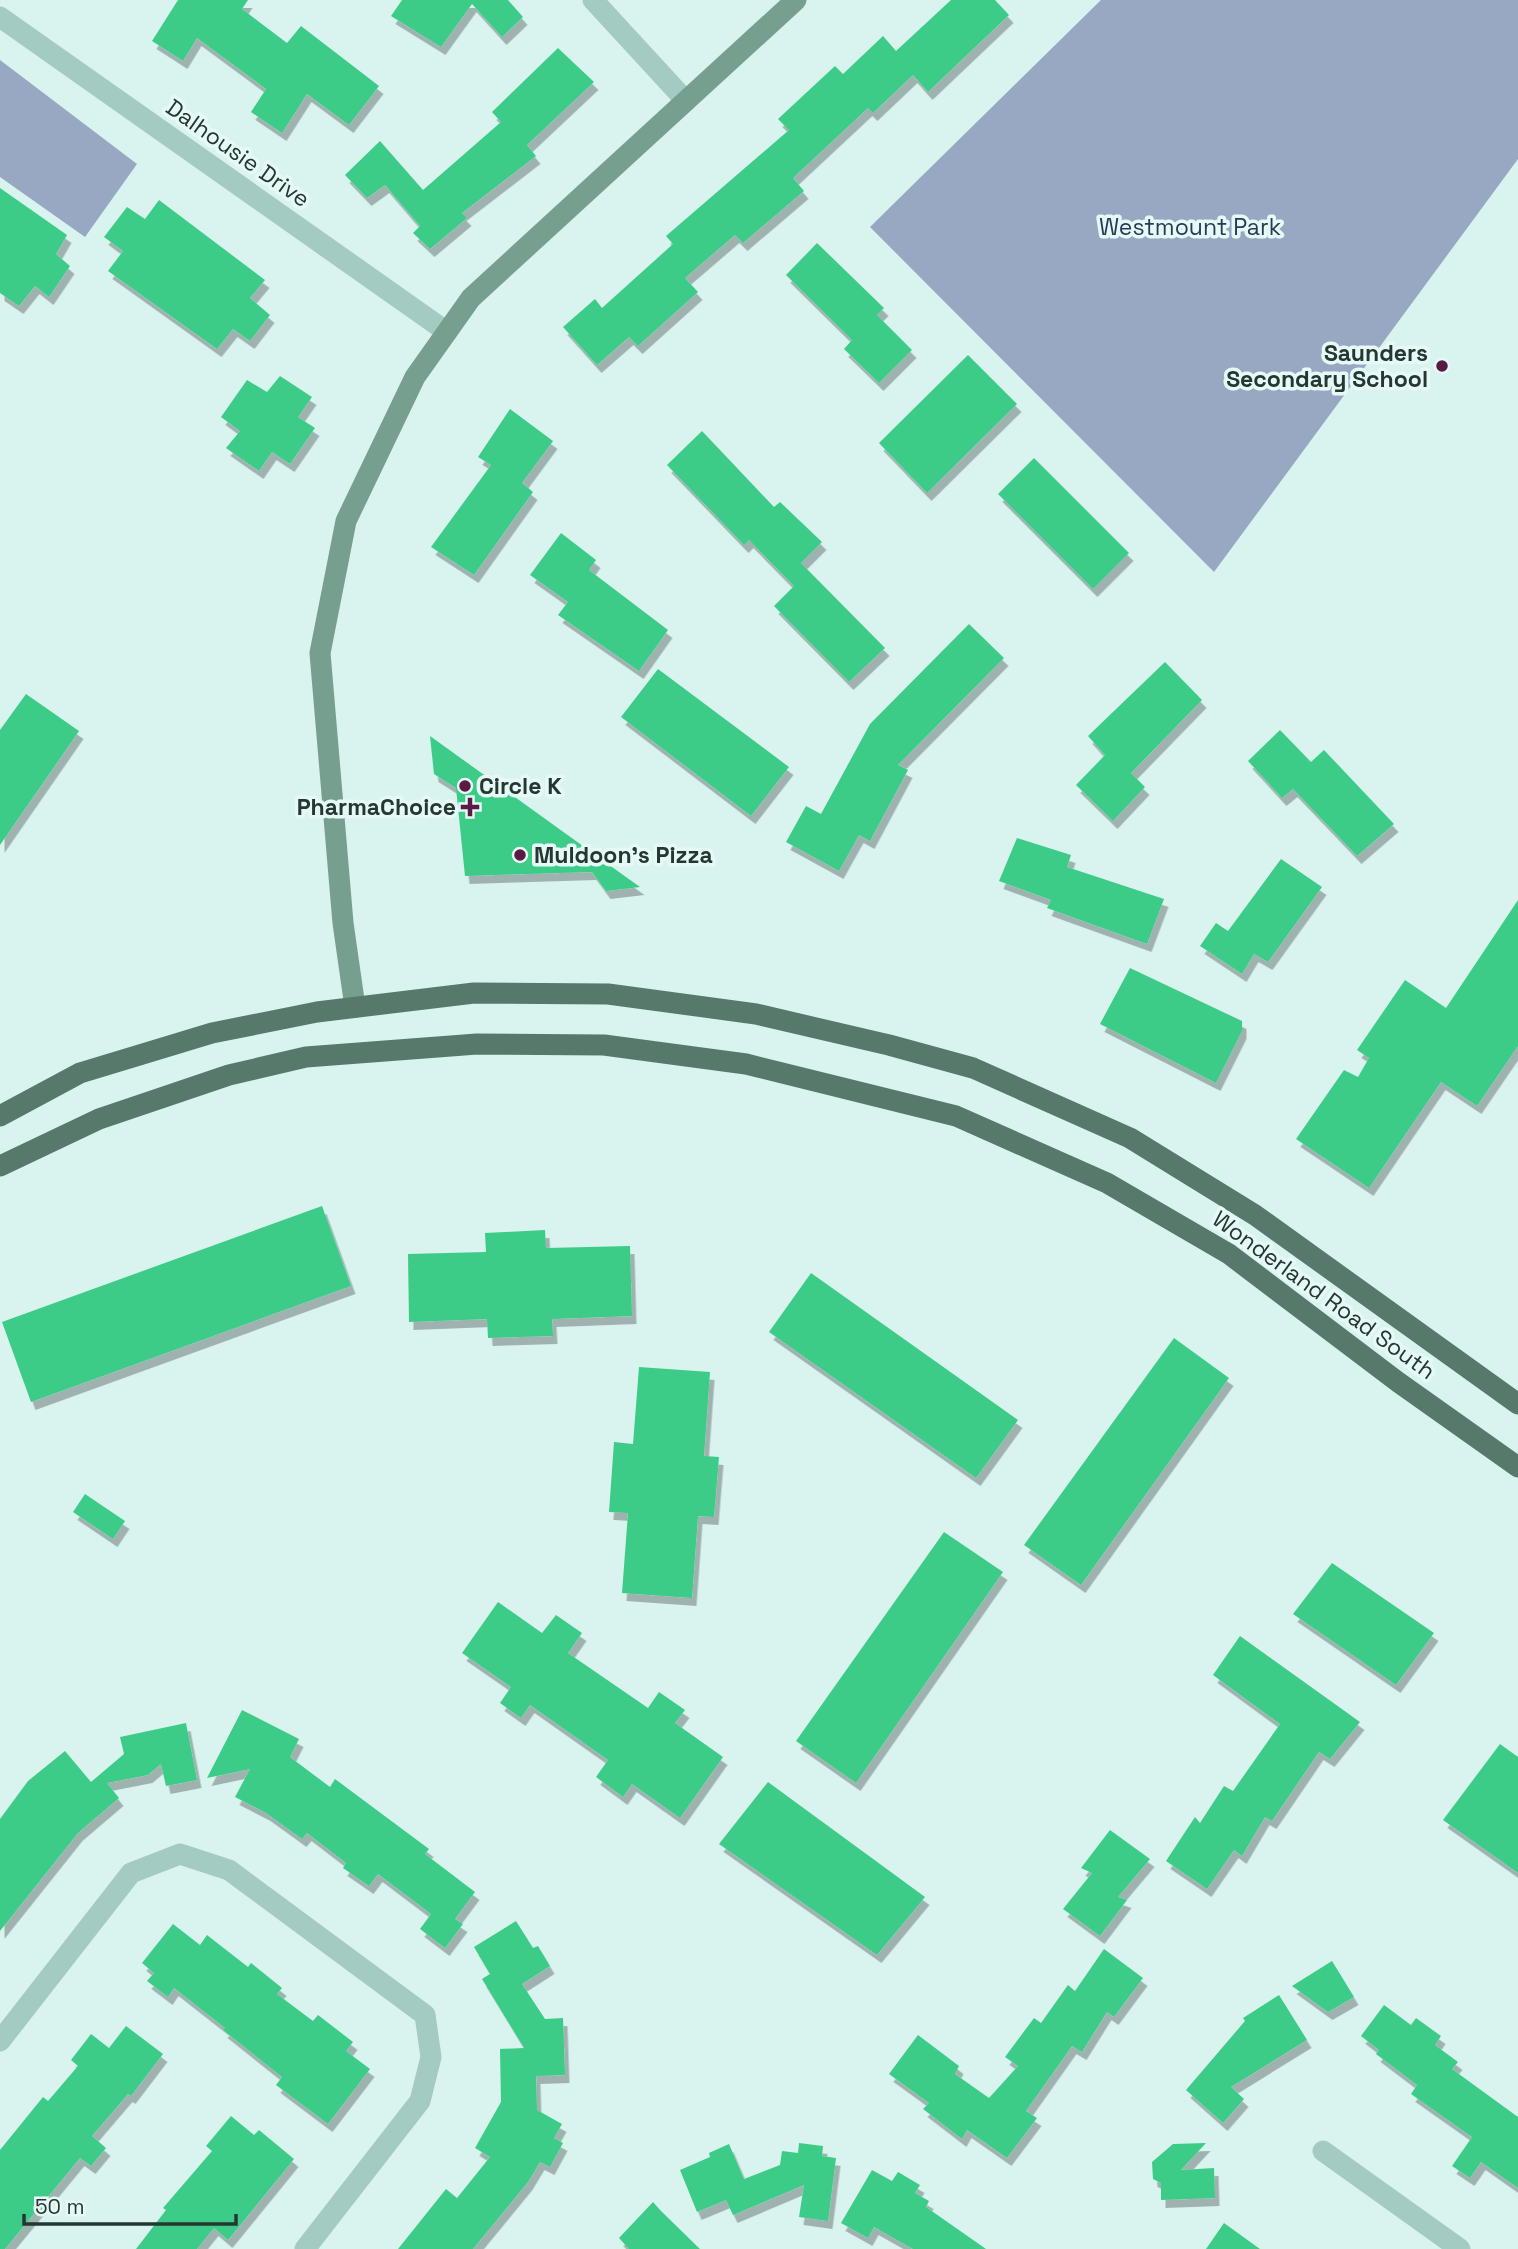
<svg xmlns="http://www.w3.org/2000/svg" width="1518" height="2249" viewBox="0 0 1518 2249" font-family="'Space Grotesk',sans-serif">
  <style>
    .green { fill: #98a8c2 }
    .building { fill: #3dcc88; filter: url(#shadow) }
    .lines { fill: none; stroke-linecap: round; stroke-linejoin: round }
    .street { stroke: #a4cbc1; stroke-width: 21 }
    .secondary { stroke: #769f90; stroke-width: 21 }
    .primary { stroke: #56796c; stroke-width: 21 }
    .poi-dot { fill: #5a1a43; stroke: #e5faf6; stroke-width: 2.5 }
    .labels { text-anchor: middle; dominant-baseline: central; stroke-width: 7; stroke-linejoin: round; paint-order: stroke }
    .street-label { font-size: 23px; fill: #263630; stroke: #e5faf6 }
    .park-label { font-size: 23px; fill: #293956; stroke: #e5faf6 }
    .poi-label { font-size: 23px; font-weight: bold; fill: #263630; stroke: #e5faf6; text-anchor: end }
  </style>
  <defs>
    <filter id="shadow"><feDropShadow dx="4.5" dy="8" stdDeviation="0" flood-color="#0004"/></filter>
  </defs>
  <rect width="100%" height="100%" fill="#d9f3ee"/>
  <path class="green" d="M 1101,0 L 1518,0 L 1518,159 L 1214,572 L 870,227 Z
    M 0,60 L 137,164 L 85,237 L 0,177 Z"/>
  <path class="building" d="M 178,0 L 248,0 L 242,9 L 287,43 L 301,26 L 379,86 L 349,125 L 307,94 L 282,133 L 251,112 L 266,89 L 197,38 L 183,61 L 152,41 Z
    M 402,0 L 508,0 L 523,17 L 502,37 L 472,4 L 441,47 L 391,16 Z
    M 951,0 L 995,0 L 1009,15 L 928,92 L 913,75 L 873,113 L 868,108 L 793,178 L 804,191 L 743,243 L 735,235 L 685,278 L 698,292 L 638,346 L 629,337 L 597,365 L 563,327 L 595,299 L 602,308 L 673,244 L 666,236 L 789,130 L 778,119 L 835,66 L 843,74 L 883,36 L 896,51 Z
    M 558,48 L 594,82 L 527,145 L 536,156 L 462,213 L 467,218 L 430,249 L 413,233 L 420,226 L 385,185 L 367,198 L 345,175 L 380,141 L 423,190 L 501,122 L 492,112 Z
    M 0,188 L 67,235 L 56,254 L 70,266 L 49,297 L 35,286 L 19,306 L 0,293 Z
    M 159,200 L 265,280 L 250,298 L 270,315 L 250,341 L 233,329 L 217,349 L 108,271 L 123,251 L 104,237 L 127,207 L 145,219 Z
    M 817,243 L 884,308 L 877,315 L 912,350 L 879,383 L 844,349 L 852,340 L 786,275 Z
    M 968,355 L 1017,404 L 927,493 L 879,443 Z
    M 280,376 L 312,397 L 298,417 L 315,428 L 290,464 L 272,452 L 259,471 L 226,448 L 240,431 L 221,417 L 247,380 L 267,392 Z
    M 510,409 L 553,441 L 522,483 L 533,492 L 474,575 L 431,547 L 491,465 L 478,457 Z
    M 702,431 L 774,507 L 780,502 L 822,542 L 801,563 L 885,648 L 849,682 L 774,606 L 794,586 L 749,540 L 744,545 L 667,465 Z
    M 1034,458 L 1129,553 L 1093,589 L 998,494 Z
    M 561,533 L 596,560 L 589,570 L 668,630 L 639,671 L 558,615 L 568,602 L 530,575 Z
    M 969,624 L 1004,658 L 898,765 L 908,770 L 870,841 L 859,835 L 839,871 L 786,842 L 806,806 L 821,814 L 870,724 Z
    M 1165,662 L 1202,700 L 1131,773 L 1145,787 L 1113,821 L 1076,785 L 1105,755 L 1088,736 Z
    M 658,669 L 789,767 L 751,816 L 621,717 Z
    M 26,694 L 79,731 L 0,845 L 0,730 Z
    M 1280,730 L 1311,762 L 1324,750 L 1394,824 L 1357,856 L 1293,789 L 1282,798 L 1248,761 Z
    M 430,736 L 619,872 L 640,887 L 606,891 L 592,872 L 465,876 L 456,788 L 434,774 Z
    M 1017,838 L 1071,855 L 1067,867 L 1164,899 L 1147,944 L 1047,908 L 1051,900 L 999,881 Z
    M 1281,859 L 1322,887 L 1268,962 L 1254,954 L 1242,974 L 1200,946 L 1216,923 L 1228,931 Z
    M 1518,900 L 1518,1046 L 1477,1106 L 1441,1082 L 1369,1188 L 1296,1139 L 1344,1070 L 1358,1077 L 1369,1058 L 1357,1050 L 1405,980 L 1446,1008 Z
    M 1130,968 L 1242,1021 L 1242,1031 L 1216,1083 L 1100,1024 Z
    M 322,1206 L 351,1286 L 31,1402 L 2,1322 Z
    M 545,1230 L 546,1248 L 630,1246 L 632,1316 L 552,1319 L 553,1336 L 488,1338 L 487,1319 L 409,1322 L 408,1254 L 486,1252 L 485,1233 Z
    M 811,1273 L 1018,1420 L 976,1478 L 769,1332 Z
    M 1174,1338 L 1229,1378 L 1081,1585 L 1024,1545 Z
    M 639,1367 L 710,1372 L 704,1456 L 719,1457 L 714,1517 L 698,1516 L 692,1598 L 622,1593 L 628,1513 L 609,1512 L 614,1442 L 633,1444 Z
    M 85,1494 L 125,1521 L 113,1539 L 73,1512 Z
    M 944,1532 L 1003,1572 L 856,1783 L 796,1741 Z
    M 1332,1563 L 1434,1633 L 1396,1685 L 1293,1614 Z
    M 498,1602 L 542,1633 L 556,1615 L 582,1633 L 568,1653 L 648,1708 L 659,1692 L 685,1710 L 675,1723 L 723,1757 L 680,1818 L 632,1784 L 623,1797 L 596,1777 L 608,1760 L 530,1705 L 521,1718 L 500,1703 L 511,1687 L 462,1653 Z
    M 1240,1636 L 1360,1722 L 1330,1759 L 1319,1752 L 1272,1821 L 1265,1817 L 1242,1856 L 1234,1850 L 1207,1889 L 1166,1861 L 1195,1817 L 1200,1823 L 1224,1786 L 1233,1791 L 1280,1724 L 1213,1675 Z
    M 242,1710 L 299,1739 L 290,1757 L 330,1787 L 335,1779 L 429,1849 L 425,1854 L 475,1892 L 455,1919 L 463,1924 L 445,1948 L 420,1929 L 431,1914 L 378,1874 L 369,1886 L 343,1868 L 346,1863 L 307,1833 L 302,1839 L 266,1813 L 235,1797 L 250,1769 L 207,1778 Z
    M 186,1723 L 197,1780 L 166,1786 L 161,1764 L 148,1775 L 107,1783 L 119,1798 L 78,1833 L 0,1931 L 0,1819 L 28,1781 L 65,1751 L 91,1782 L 124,1754 L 120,1737 Z
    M 1500,1744 L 1518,1757 L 1518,1873 L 1443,1820 Z
    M 768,1782 L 925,1897 L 877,1955 L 719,1844 Z
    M 1110,1830 L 1150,1859 L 1118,1897 L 1127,1900 L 1100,1936 L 1063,1909 L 1092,1873 L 1081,1868 Z
    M 516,1921 L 533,1948 L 538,1946 L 550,1966 L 522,1984 L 545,2019 L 563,2018 L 565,2075 L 536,2076 L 537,2110 L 562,2124 L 554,2138 L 563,2143 L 550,2167 L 540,2162 L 528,2182 L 473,2249 L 398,2249 L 446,2189 L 457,2198 L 490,2157 L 475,2148 L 501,2102 L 500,2049 L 524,2048 L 482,1979 L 490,1974 L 474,1947 Z
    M 173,1924 L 200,1945 L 207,1935 L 248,1967 L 251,1963 L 282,1988 L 277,1994 L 313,2021 L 318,2015 L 353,2042 L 346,2051 L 370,2069 L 328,2124 L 276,2085 L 282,2077 L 223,2030 L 225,2028 L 174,1988 L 168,1997 L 147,1981 L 154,1973 L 142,1963 Z
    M 1104,1949 L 1143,1978 L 1114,2017 L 1107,2012 L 1082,2052 L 1072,2046 L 1026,2111 L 1037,2118 L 1007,2158 L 967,2130 L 962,2139 L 923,2109 L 929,2103 L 889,2074 L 918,2035 L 959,2066 L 955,2074 L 989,2098 L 1018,2066 L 1005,2057 L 1034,2018 L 1041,2023 L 1068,1985 L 1075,1991 Z
    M 1332,1961 L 1354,1997 L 1328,2012 L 1292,1986 Z
    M 1279,1995 L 1307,2040 L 1231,2087 L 1244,2099 L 1223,2123 L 1186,2090 L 1245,2021 L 1243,2018 Z
    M 1384,2005 L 1411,2025 L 1416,2018 L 1441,2036 L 1435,2045 L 1458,2062 L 1452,2069 L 1518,2117 L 1518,2188 L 1481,2162 L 1470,2178 L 1452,2166 L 1472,2137 L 1411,2094 L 1417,2085 L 1376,2054 L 1379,2050 L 1361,2036 Z
    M 126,2026 L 163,2054 L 131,2096 L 128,2094 L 92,2136 L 106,2148 L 91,2166 L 80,2158 L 5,2249 L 0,2249 L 0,2150 L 43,2097 L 48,2101 L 78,2066 L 71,2060 L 91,2034 L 109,2048 Z
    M 231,2116 L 254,2135 L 259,2130 L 294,2159 L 228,2240 L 214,2228 L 197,2249 L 136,2249 L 166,2210 L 163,2208 L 212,2151 L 206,2146 Z
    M 799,2143 L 823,2146 L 822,2156 L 836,2158 L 828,2221 L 799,2217 L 804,2185 L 733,2215 L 726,2200 L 697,2212 L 680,2170 L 710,2157 L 709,2153 L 729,2144 L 744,2179 L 780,2165 L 782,2151 L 798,2153 Z
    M 1206,2143 L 1181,2170 L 1214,2168 L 1215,2198 L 1161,2200 L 1161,2183 L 1153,2179 L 1152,2162 L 1173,2144 Z
    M 872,2170 L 892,2181 L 898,2172 L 920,2185 L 915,2193 L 929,2201 L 926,2207 L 986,2249 L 913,2249 L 874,2227 L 868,2238 L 841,2223 Z
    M 653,2202 L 661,2211 L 700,2249 L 629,2249 L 619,2238 Z
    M 1224,2223 L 1260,2249 L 1206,2249 Z"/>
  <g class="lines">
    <path class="street" d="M 593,0 L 686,101
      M 0,17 L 447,332
      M 0,2041 L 131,1873 L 180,1854 L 229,1870 L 425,2015 L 431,2057 L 420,2101 L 305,2249
      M 1323,2151 L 1460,2249"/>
    <path class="secondary" d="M 355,1007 L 343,923 L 320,653 L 346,521 L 415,377 L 471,298 L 796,0"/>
    <path class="primary" d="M 0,1116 L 80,1073 L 212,1033 L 317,1012 L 474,993 L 608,994 L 756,1014 L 889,1045 L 973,1068 L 1130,1138 L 1255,1215 L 1518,1404
      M 0,1166 L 99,1119 L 229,1075 L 306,1057 L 477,1044 L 604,1045 L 746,1064 L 956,1116 L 1107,1183 L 1229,1254 L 1398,1382 L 1518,1467"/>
  </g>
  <g class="poi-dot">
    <circle cx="1442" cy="366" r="7"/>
    <circle cx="465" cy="786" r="7"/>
    <path d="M466.5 796.5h7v7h7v7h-7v7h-7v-7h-7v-7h7z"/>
    <circle cx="520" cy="855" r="7"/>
  </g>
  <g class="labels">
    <g class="street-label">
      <text transform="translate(238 153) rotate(35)">Dalhousie Drive</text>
      <text transform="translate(1324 1295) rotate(36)">Wonderland Road South</text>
    </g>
    <g class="park-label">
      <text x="1190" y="227">Westmount Park</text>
    </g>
    <g class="poi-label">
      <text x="1428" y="353">Saunders<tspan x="1428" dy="26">Secondary School</tspan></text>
      <text x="479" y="786" text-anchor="start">Circle K</text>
      <text x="456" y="807">PharmaChoice</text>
      <text x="534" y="855" text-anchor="start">Muldoon's Pizza</text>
    </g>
  </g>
  <path d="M24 2214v10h212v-10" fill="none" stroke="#263630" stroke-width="3.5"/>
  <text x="35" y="2214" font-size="21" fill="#263630" stroke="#e5faf6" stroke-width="5" paint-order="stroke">50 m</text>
</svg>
